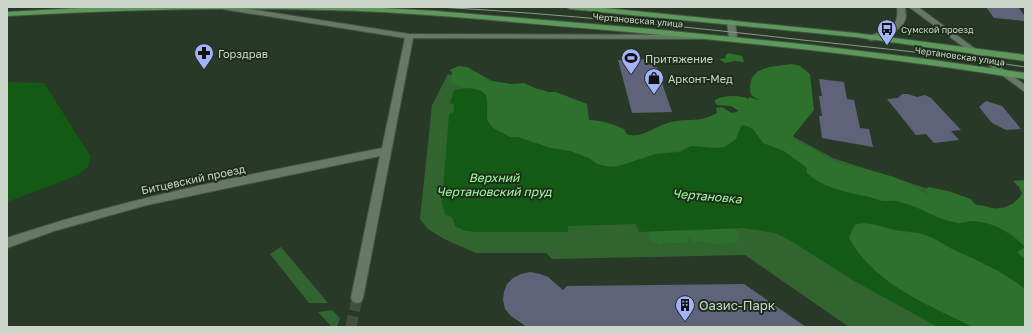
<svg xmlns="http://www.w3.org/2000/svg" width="1032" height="334" viewBox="0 0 1032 334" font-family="'Golos Text',sans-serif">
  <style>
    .green { fill: #326430 }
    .forest { fill: #2d712d }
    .water { fill: #135b15 }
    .building { fill: #5e637a }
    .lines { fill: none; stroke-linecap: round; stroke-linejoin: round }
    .minor-tunnel { stroke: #40503f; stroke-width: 11; stroke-dasharray: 11 5.5; stroke-linecap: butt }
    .minor-casing { stroke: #485647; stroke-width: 2 }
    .major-casing { stroke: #485647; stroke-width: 2 }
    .minor { fill: #667965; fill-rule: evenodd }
    .major { fill: #5c9a5b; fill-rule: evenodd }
    .tram { stroke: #8b988a; stroke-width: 1 }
    .labels { text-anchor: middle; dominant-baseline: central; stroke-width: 4; stroke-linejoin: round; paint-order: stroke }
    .far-street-label { font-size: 9px; fill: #cbd5ca; stroke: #1e2e1d }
    .far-poi-label { font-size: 9px; fill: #cbd5ca; stroke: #1e2e1d; text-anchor: start }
    .poi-label { font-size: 11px; fill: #cbd5ca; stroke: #1e2e1d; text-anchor: start }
    .street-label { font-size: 11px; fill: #cbd5ca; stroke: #1e2e1d }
    .water-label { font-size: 12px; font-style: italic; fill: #a1fb9d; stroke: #1e2e1d }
    .near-poi-label { font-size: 13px; fill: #cbd5ca; stroke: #1e2e1d; text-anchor: start }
  </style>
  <rect width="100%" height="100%" fill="#283927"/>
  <path class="green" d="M 448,74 L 635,144 L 718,118 L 794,137 L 833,158 L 1003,213 L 1025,206 L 1025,327 L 849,327 L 745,255 L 552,259 L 546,253 L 476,253 L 444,239 L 428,229 L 420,219 L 432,105 Z
    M 281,247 L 328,303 L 309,303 L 270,254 Z
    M 332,310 L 340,318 L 337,327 L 332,327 L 318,312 Z"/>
  <path class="forest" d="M 728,53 C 733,55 737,54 742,56 L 744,62 L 734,61 L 725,63 L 719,59 L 726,58 L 725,56 Z
    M 792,64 L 800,66 L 810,74 L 814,110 L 793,136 C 798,143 805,145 812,149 C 821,154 830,160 840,163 C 871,172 902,174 928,196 L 925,190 L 928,187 L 948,191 L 971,199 L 976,206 C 982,204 986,207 992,208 C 1004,210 1017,204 1022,193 L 1019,187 L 1013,181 L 1025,180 L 1025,259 L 1017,252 L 1024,247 L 1014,236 L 998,227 L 972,221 L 958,223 L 933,216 L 918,207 L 898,202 L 882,201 L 832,189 L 813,179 L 770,146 L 763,143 L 753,129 L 740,129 L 736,139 L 725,147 L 697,148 L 691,146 L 681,150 L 655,154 L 619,166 L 610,167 L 597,164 L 580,155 L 540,146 L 520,138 L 510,137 L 497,131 L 491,126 L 487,118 L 488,104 L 485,99 L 472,90 L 450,83 L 452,72 L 449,70 L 459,66 L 467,67 L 492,81 L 512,84 L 524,83 L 537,89 L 543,90 L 547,92 L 556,92 L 587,104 L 589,120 C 601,120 613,124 624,129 L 627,134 C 640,140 657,125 671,122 C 688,118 700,123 717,113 L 716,108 L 722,107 L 732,113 L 739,111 L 731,106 L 717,105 L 715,102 L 715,100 C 724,95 740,95 749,99 L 749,97 L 759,100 L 751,95 C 745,66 771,67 792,64 Z
    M 865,222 L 880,225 L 904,232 L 924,234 L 939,240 L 951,248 L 979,260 L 1020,284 L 1025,289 L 1025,327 C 1012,327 985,330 973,327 C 964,325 954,318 946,314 C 908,296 869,275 849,238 L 852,230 L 856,224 Z
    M 653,228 L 693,231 L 733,228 L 737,230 L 740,236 L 738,241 C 733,244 716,244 709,243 C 704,242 702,240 696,242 L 693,241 L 690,236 L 687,243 L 670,243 L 667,241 L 660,245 L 651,241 L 648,235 Z"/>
  <path class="water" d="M 7,82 L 44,83 L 91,157 L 87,168 L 78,175 L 7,202 Z
    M 467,88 C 493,90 486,99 487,120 L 493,128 L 510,137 L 518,137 L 551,148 L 570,151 L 589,158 L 597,164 L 610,167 L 619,166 L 655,154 L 680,152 L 691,146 L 716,148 L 725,147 L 736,139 L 741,126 L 744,125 L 753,129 L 763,143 L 784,151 L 807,168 L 806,172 C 824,189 847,192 870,197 C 874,198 878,200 882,201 C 888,201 893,200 900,202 C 920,207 936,219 957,223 C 963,224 968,221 974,221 C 995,223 1011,233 1025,247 L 1017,252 L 1025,259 L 1025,289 C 1003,271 978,261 952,249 C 943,244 935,238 925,235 C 915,231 905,232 895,230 C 881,227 870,221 856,224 L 852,230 L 849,238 C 874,284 928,305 973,327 L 938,327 L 854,281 L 791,241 L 775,233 L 743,228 L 639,232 L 636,224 L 568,226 L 568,232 L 477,232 L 465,231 L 455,226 L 452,217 L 445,215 L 442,203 L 449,114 L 454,112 L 454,104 L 450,103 L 454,90 Z"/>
  <path class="building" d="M 986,7 L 1018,7 L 1025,16 L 1025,21 L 994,18 Z
    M 654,59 L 672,112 L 632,113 L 618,60 Z
    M 819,79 L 844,82 L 847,99 L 854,100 L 860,128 L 869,129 L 873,147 L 822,138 L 819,116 L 822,116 L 819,96 L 822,96 Z
    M 902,94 L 908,94 L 917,97 L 925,95 L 931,98 L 961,130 L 951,131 L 959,140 L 934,143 L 926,134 L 916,135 L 887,99 L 898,98 Z
    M 986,101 L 1002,106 L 1021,129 L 1006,130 L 992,123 L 979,107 Z
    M 530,272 L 540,274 L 548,277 L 563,290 L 567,286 L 744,284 L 806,327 L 527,327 L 511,316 L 505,309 L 503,300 L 504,292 L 507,284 L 513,278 L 521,274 Z"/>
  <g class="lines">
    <path class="minor-tunnel" d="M 351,327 L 357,298"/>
    <defs>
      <path id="minor" d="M 218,7 L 237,7 L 409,34 L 700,35 L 704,37 L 700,39 L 413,38 L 363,298 L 361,302 L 357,303 L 353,302 L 351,298 L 380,156 L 147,205 L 54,231 L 7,248 L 7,238 C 131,196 254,174 382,148 L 405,38 L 222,9 Z
        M 897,7 L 905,7 C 905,11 907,16 905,20 C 902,30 879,42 869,40 L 869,36 C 886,30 900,29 897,7 Z
        M 909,7 L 918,7 L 1025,85 L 1025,92 Z
        M 728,20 L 731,20 L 735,22 L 737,38 L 736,40 L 733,40 L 729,38 L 727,22 Z"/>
      <path id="major" d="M 98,7 L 364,7 L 435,11 L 651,29 L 811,45 L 918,58 L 1025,73 L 1025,79 C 886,57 747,42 607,30 C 532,24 457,16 382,12 C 257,6 132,9 7,16 L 7,12 Z
        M 566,7 L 595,7 L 855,33 L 1025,55 L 1025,61 L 855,37 L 570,9 Z"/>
    </defs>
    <use href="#minor" class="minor-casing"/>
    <use href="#major" class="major-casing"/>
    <use href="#minor" class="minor"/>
    <use href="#major" class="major"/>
    <path class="tram" d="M 438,7 C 560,14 681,26 803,40 C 877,48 951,55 1025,67"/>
  </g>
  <defs>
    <symbol id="bus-pin" viewBox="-11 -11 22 30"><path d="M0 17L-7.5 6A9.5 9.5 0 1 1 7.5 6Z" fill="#a4b2fc" stroke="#1e2e1d"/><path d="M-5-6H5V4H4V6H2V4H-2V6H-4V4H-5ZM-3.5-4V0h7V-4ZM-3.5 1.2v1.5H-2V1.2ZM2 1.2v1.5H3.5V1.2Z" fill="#111"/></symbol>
    <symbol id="pharmacy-pin" viewBox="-11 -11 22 30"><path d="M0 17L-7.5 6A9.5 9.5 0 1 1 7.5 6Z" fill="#a4b2fc" stroke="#1e2e1d"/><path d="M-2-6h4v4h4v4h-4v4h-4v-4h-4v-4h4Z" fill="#111"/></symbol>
    <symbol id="stadium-pin" viewBox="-11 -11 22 30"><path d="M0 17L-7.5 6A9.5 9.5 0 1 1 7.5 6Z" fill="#a4b2fc" stroke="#1e2e1d"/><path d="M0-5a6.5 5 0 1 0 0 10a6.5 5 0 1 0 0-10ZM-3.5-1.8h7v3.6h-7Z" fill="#111"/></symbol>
    <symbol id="shop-pin" viewBox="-11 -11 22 30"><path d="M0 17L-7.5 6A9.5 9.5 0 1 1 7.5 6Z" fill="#a4b2fc" stroke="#1e2e1d"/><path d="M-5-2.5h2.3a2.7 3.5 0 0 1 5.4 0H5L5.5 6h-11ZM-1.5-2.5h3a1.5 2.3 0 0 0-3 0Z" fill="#111"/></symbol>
    <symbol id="building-pin" viewBox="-11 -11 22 30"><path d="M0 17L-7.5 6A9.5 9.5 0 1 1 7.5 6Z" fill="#a4b2fc" stroke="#1e2e1d"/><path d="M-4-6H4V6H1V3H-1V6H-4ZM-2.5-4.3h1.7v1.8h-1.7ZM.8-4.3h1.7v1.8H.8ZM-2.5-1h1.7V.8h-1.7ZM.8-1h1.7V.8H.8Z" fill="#111"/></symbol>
  </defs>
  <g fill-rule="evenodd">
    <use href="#bus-pin" x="876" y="18" width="22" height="30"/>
    <use href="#pharmacy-pin" x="193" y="42" width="22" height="30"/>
    <use href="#stadium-pin" x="620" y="47" width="22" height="30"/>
    <use href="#shop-pin" x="643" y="67" width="22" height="30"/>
    <use href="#building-pin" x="674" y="294" width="22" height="30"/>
  </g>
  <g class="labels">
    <g class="far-street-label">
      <text transform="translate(638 20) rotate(5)">Чертановская улица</text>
      <text transform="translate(960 56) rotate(8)">Чертановская улица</text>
    </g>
    <g class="far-poi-label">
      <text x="901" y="29">Сумской проезд</text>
    </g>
    <g class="poi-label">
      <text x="218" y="53">Горздрав</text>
      <text x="645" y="58">Притяжение</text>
      <text x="668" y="78">Арконт-Мед</text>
    </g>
    <g class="street-label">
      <text transform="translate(193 179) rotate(-12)">Битцевский проезд</text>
    </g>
    <g class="water-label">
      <text x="494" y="177">Верхний<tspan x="494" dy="14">Чертановский пруд</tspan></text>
      <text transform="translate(707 196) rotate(5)">Чертановка</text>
    </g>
    <g class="near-poi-label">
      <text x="699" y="305">Оазис-Парк</text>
    </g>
  </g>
  <rect width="1032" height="334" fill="none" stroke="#cbd5ca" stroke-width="16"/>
</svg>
